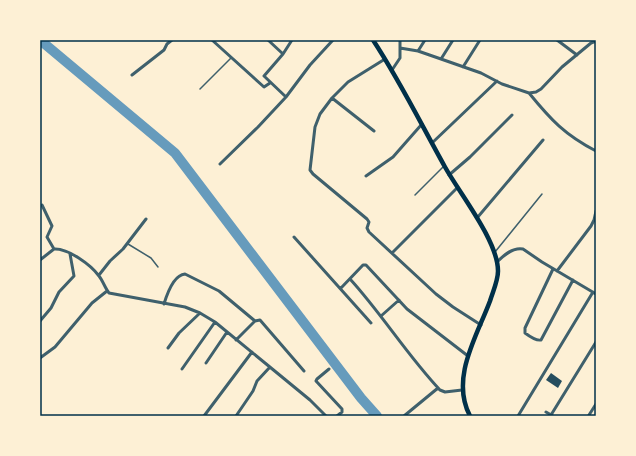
<svg xmlns="http://www.w3.org/2000/svg" width="636" height="456" viewBox="0 0 636 456" font-family="Mulish,sans-serif">
  <style>
    .lines { fill: none; stroke-linecap: round; stroke-linejoin: round }
    .river { stroke: #669bbc; stroke-width: 10 }
    .building { fill: #264d5e }
    .service { stroke: #3f606c; stroke-width: 1.5 }
    .minor { stroke: #3f606c; stroke-width: 3 }
    .primary { stroke: #003049; stroke-width: 4.5 }
    .neatline { fill: none; stroke: #003049; stroke-width: 1.5 }
  </style>
  <rect width="100%" height="100%" fill="#fdf0d5"/>
  <g class="lines">
    <path class="river" d="M 40,40 L 175,153 L 361,398 L 377,416"/>
  </g>
  <path class="building" d="M 551,373 L 562,381 L 558,388 L 546,380 Z"/>
  <g class="lines">
    <path class="service" d="M 200,89 L 231,58
      M 415,195 L 443,167
      M 128,244 L 151,258 L 158,267
      M 495,252 L 542,194"/>
    <path class="minor" d="M 212,40 L 264,87 L 270,83
      M 268,40 L 283,54
      M 557,40 L 577,55
      M 400,48 L 418,51 L 441,59 L 481,73 L 502,84 L 529,93 L 536,92 L 541,89 L 562,67 L 591,43 L 596,41
      M 418,51 L 425,40
      M 385,59 L 348,82 L 332,98 L 320,114 L 315,127 L 310,170 L 313,174 L 367,219 L 369,222 L 367,228 L 369,232 L 436,294 L 453,307 L 481,325
      M 441,59 L 453,40
      M 463,67 L 480,40
      M 392,70 L 400,58 L 400,40
      M 132,75 L 164,50 L 167,44 L 172,40
      M 529,93 C 551,120 565,135 596,151
      M 286,97 L 264,76 L 283,54 L 292,40
      M 332,98 L 374,131
      M 432,143 L 497,81
      M 220,164 L 258,127 L 286,97 L 310,65 L 333,40
      M 449,175 L 470,157 L 512,115
      M 366,176 L 393,157 L 422,124
      M 42,205 L 52,226 L 47,237 L 54,249
      M 477,218 L 543,140
      M 294,237 L 371,323
      M 392,253 L 457,188
      M 40,260 L 54,249 C 68,248 91,265 99,276 C 103,281 105,288 109,293 L 185,307 L 200,313 L 215,322 L 265,363 L 310,400 L 326,416
      M 497,262 C 504,255 513,247 523,249 L 542,262 L 596,294
      M 553,269 L 525,328 L 525,333 C 529,336 536,341 541,340 L 573,280
      M 557,271 L 591,226 L 594,220 L 596,211
      M 99,275 L 110,261 L 123,249 L 146,219
      M 350,279 C 382,314 407,355 440,390 L 445,392 L 462,390
      M 341,288 L 363,265 L 366,265 L 407,309 L 468,356
      M 164,304 C 167,294 174,275 185,274 L 219,291 L 255,321
      M 381,316 L 399,300
      M 40,321 L 51,308 L 59,292 L 74,276 L 70,254
      M 236,340 L 255,321 L 260,320 L 304,371
      M 168,348 L 179,333 L 200,313
      M 40,358 L 55,347 L 92,303 L 107,291
      M 206,363 L 227,332
      M 182,369 L 215,322
      M 329,369 L 317,379 L 316,381 L 342,409 L 342,412 L 337,416
      M 546,412 L 553,416
      M 551,415 L 596,342
      M 589,415 L 596,404
      M 204,416 L 252,352
      M 236,416 L 253,391 L 257,381 L 270,367
      M 404,416 L 438,388
      M 518,416 L 593,292"/>
    <path class="primary" d="M 373,40 C 400,81 421,124 445,167 C 460,194 498,241 498,271 C 498,281 493,291 490,301 C 477,336 450,378 470,416"/>
  </g>
  <rect width="636" height="456" fill="none" stroke="#fdf0d5" stroke-width="82"/>
  <rect x="41" y="41" width="554" height="374" class="neatline"/>
</svg>
